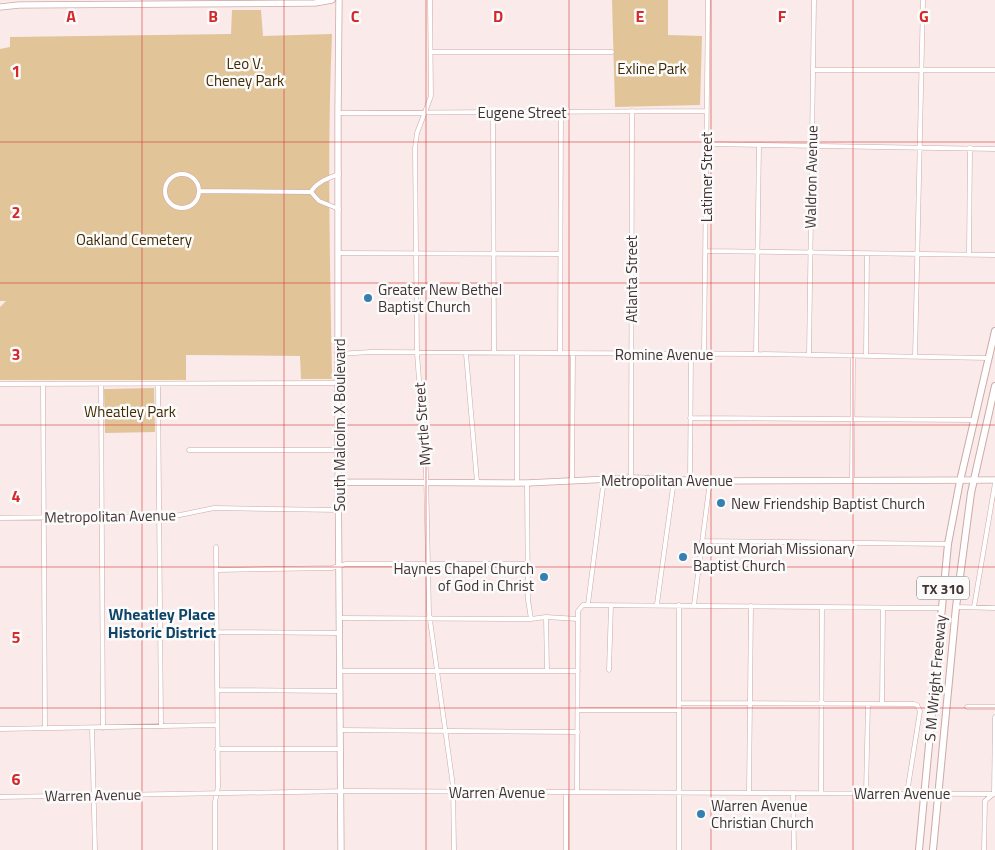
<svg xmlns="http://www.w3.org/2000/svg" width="995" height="850" viewBox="0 0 995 850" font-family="'Titillium Web',sans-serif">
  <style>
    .green { fill: #e1c498 }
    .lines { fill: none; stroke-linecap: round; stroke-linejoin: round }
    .street-casing { stroke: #cea9a7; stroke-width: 5 }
    .secondary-casing { stroke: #cea9a7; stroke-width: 7 }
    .primary-casing { stroke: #cea9a7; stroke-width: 8 }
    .street { stroke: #fff; stroke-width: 4 }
    .secondary { stroke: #fff; stroke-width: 5.5 }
    .primary { stroke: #fff; stroke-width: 6 }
    .grid { fill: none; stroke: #d62828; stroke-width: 1; stroke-opacity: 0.55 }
    .poi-dot { fill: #367fb3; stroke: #fbfbfb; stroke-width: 2 }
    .labels { text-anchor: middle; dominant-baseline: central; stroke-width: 5; stroke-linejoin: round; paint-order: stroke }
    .shield { fill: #fbfbfb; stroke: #7a6f6e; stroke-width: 1 }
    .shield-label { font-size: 14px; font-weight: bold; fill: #423332 }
    .park-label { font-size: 15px; fill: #412a00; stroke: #fbfbfb }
    .street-label { font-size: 15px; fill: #423332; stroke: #fbfbfb }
    .poi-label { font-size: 15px; fill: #423332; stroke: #fbfbfb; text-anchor: start }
    .neighbourhood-label { font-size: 16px; font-weight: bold; fill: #114568; stroke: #fbfbfb }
    .grid-label { font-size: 16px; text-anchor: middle; font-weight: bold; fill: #d62828; stroke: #fbfbfb; stroke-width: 5; stroke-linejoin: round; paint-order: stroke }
  </style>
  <rect width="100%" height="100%" fill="#faeae9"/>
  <path class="green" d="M 612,0 L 668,0 L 668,35 L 702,36 L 700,105 L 615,107 Z
    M 232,10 L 261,10 L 263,36 L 332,34 C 327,149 330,264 332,379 L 301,379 L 300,356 L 186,355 L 186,380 L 0,380 L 0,307 L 6,301 L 0,301 L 0,49 L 10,47 L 10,37 L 231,34 Z
    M 154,388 L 155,432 L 105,433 L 104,389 Z"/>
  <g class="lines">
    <defs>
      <path id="street" d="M 430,0 L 431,96 L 417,133 L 415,148 L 417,353 L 426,473 L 429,613 L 453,786 L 454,850
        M 431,52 L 612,52
        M 813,70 L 995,70
        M 493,112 L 494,353
        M 338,113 L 706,111
        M 707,144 L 995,149
        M165 191a17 17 0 1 1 34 0a17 17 0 1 1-34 0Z
        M 199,191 L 311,192
        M 339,209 L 319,201 L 311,192 C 316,182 329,178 339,174
        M 705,251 L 995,255
        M 339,253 L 560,254
        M 969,253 L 970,148
        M 517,353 L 517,483
        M 560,353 L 561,111
        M 338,354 L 371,352 L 756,354 L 989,358
        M 466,354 L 477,482
        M 704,354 L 708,0
        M 756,354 L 759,145
        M 809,355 L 814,0
        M 866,356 L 867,253
        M 915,357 L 923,0
        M 0,384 L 339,383
        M 43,384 L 45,728
        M 101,384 L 103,728
        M 158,384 L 161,726
        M 690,418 L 974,420
        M 189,450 L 339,450
        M 631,478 L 632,111
        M 690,480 L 691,354
        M 852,480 L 853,356
        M 572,481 L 573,353
        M 527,483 L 528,600 L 531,619
        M 0,518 L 175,516 L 214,508 L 339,510
        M 702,541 L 948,544
        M 217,570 L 332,568 L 346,564 L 528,564
        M 588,604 L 604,479
        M 657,604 L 674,480
        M 694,605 L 710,481
        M 956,607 L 995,608
        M 974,607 L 995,483
        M 546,617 L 547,671
        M 340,618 L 531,619 L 546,617 L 578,619
        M 217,632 L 339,633
        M 609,670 L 611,605
        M 340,671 L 578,671
        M 217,690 L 339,691
        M 679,703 L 914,704 L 917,705 L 920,711 L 907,793
        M 882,704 L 883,608
        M 967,707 L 995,707
        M 578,710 L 679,710
        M 92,728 L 95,850
        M 0,729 L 217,725
        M 340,730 L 578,732
        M 217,749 L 340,749
        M 566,792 L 566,850
        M 577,792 L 578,611 L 583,605 L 941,608
        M 749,792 L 751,606
        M 793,793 L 794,850
        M 821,793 L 822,607
        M 866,793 L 868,704
        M 994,794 L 995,717
        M 0,797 L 349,791 L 995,794
        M 215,850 L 215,802 L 218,787 L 216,547
        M 679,850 L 679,605
        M 984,850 L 985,801 L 992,795"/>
      <path id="secondary" d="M 339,0 L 338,113 L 338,453 L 341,850
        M 0,7 L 19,5 L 315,3 L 332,0
        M 339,482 L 527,483 L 631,478 L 710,481 L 995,480"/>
      <path id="primary" d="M 919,850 L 948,544 L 960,481 L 995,331
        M 933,850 L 956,607 L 971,493 L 995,386"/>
    </defs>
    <use href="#street" class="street-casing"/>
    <use href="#secondary" class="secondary-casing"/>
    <use href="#primary" class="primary-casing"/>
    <use href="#street" class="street"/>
    <use href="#secondary" class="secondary"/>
    <use href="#primary" class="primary"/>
  </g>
  <path class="grid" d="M 142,0 L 142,850M 284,0 L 284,850M 426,0 L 426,850M 569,0 L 569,850M 711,0 L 711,850M 853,0 L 853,850M 0,142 L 995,142M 0,283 L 995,283M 0,425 L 995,425M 0,567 L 995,567M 0,708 L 995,708"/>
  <g class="poi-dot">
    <circle cx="368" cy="298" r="5"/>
    <circle cx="721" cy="503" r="5"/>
    <circle cx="683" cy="557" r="5"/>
    <circle cx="544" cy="577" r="5"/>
    <circle cx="701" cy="814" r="5"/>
  </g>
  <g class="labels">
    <rect class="shield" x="917" y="576.5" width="52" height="23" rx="4"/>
    <g class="shield-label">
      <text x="943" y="588">TX 310</text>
    </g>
    <g class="park-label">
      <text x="245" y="63">Leo V.<tspan x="245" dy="17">Cheney Park</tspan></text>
      <text x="652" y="68">Exline Park</text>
      <text x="134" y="239">Oakland Cemetery</text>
      <text x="130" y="411">Wheatley Park</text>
    </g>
    <g class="street-label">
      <text x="522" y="112">Eugene Street</text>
      <text transform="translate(706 177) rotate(-90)">Latimer Street</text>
      <text transform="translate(811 177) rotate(-89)">Waldron Avenue</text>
      <text transform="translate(631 279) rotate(-90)">Atlanta Street</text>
      <text x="664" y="354">Romine Avenue</text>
      <text transform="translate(422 424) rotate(-94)">Myrtle Street</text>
      <text transform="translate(339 425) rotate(-90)">South Malcolm X Boulevard</text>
      <text x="667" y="480">Metropolitan Avenue</text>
      <text transform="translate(110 516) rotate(-1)">Metropolitan Avenue</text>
      <text transform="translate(935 678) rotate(-85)">S M Wright Freeway</text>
      <text x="497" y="792">Warren Avenue</text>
      <text x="902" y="793">Warren Avenue</text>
      <text transform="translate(93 795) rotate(-1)">Warren Avenue</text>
    </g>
    <g class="poi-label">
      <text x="378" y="289">Greater New Bethel<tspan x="378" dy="17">Baptist Church</tspan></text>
      <text x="731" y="503">New Friendship Baptist Church</text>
      <text x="693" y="548">Mount Moriah Missionary<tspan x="693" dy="17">Baptist Church</tspan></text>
      <text x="534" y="568" text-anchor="end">Haynes Chapel Church<tspan x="534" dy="17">of God in Christ</tspan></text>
      <text x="711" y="805">Warren Avenue<tspan x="711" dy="17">Christian Church</tspan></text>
    </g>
    <g class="neighbourhood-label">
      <text x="162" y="614">Wheatley Place<tspan x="162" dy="18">Historic District</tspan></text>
    </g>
  </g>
  <g class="grid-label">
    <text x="71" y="22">A</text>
    <text x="213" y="22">B</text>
    <text x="355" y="22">C</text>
    <text x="498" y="22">D</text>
    <text x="640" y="22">E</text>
    <text x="782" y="22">F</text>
    <text x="924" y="22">G</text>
    <text x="16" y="77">1</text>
    <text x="16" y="218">2</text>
    <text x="16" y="360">3</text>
    <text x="16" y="502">4</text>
    <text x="16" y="643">5</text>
    <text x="16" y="785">6</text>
  </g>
</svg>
